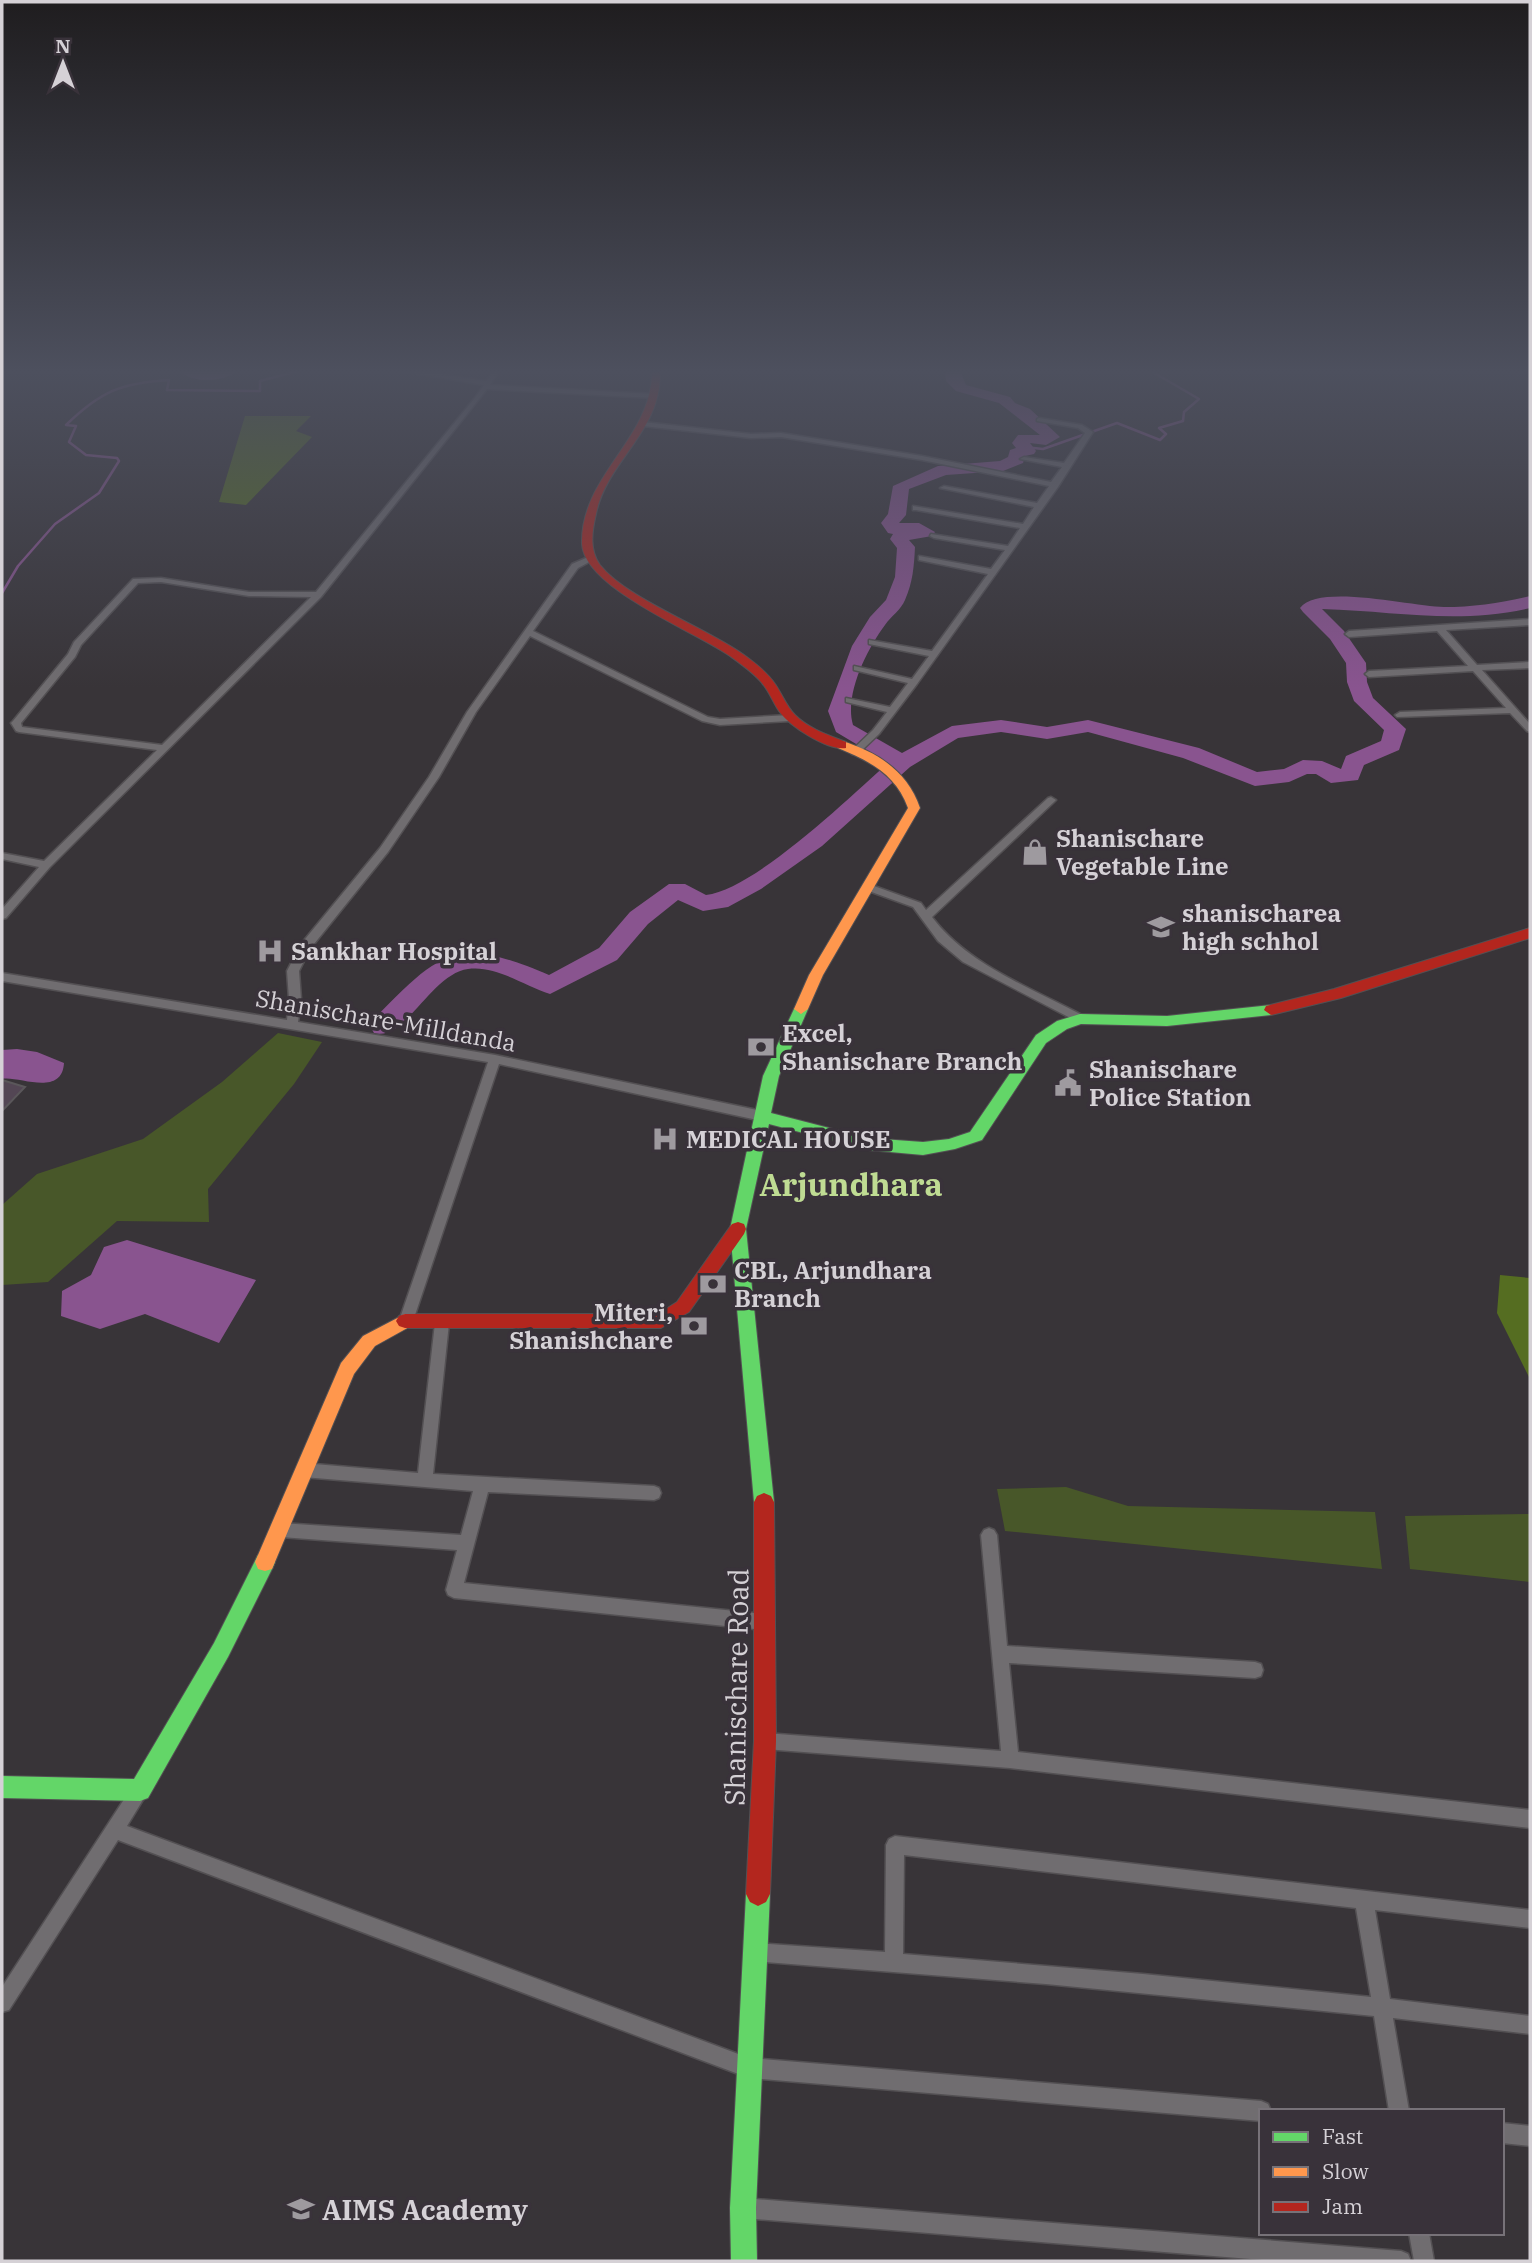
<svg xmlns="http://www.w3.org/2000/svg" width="1532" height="2263" viewBox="0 0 1532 2263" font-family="'IBM Plex Serif',serif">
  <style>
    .green { fill: #485729 }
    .forest { fill: #556d21 }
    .water { fill: #89548f }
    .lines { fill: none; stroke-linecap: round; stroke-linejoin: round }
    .stream { stroke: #89548f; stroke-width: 2.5 }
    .river { fill: #89548f; fill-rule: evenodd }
    .building { fill: #534654; stroke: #5a575a; stroke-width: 2 }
    .street-casing { stroke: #535053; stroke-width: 3 }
    .fast-casing { stroke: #535053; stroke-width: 2 }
    .slow-casing { stroke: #535053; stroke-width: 2 }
    .jam-casing { stroke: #535053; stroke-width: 2 }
    .street { fill: #706d70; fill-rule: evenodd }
    .fast { fill: #63d668; fill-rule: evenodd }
    .slow { fill: #ff974d; fill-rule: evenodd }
    .jam { fill: #b3261e; fill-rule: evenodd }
    .labels { text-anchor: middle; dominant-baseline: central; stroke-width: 7; stroke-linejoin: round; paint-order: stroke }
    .poi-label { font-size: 24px; font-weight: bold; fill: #d5d1d6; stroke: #39323a; text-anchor: start }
    .street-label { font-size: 24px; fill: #d5d1d6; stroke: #39323a }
    .near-street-label { font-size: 28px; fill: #d5d1d6; stroke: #39323a }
    .near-poi-label { font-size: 28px; font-weight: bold; fill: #d5d1d6; stroke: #39323a; text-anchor: start }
    .district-label { font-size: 32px; font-weight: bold; fill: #bfdb93; stroke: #39323a }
  </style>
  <rect width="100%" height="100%" fill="#383438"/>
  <path class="green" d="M 278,1033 L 322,1042 L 294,1084 L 208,1189 L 209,1222 L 117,1221 L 48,1282 L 2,1285 L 2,1205 L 37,1174 L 143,1139 L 222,1082 Z
    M 1066,1487 L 1128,1506 L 1375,1512 L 1382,1569 L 1005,1531 L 997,1489 Z
    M 1530,1514 L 1530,1582 L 1410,1569 L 1405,1516 Z"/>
  <path class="forest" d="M 245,416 L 311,416 L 296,431 L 312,437 L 246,505 L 219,502 Z
    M 1500,1275 L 1530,1278 L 1530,1379 L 1497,1313 Z"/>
  <path class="water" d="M 17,1049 L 37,1052 L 64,1063 C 62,1098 17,1075 2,1079 L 2,1050 Z
    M 127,1240 L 256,1280 L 219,1343 L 145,1314 L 100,1329 L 61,1316 L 62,1291 L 91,1275 L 104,1247 Z"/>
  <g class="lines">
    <path class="stream" d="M 1024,447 L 1043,449 L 1117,423 L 1160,440 L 1166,434 L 1159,428 L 1183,421 L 1184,412 L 1199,399 L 1151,371
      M 2,593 L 18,566 L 55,524 L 99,493 L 119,461 L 117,458 L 86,455 L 69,442 L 76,426 L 66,425 C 101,391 121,383 169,380 L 167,390 L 260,391 L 260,381 L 298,371"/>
    <path class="river" d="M 180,371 L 237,371 C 225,382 192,384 180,371 Z
      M 945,371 L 960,371 L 966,385 L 1010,397 L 1015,403 L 1030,409 L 1060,437 L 1046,445 L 1030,443 L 1036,451 L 1034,454 L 1025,456 L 1023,463 L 1003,471 L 946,475 L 909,489 L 906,515 L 899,523 L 919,523 L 935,532 L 932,536 L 909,540 L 915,547 C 914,566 913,582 905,600 C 901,610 891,616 885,625 C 867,649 844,695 853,725 L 902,753 L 952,726 L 1001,720 L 1047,727 L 1088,720 L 1199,748 L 1257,772 L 1284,769 L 1303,760 L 1322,761 L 1341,769 L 1346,756 L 1381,741 L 1384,730 L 1354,701 L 1347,682 L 1346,663 L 1330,639 L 1303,612 L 1300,608 C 1319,583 1413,607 1444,607 C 1473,607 1501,603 1530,596 L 1530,608 C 1456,625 1396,611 1322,609 L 1344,631 L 1366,663 L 1367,682 L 1373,698 L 1406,729 L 1399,750 L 1364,765 L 1358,780 L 1331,783 L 1316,774 L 1307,774 L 1289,782 L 1255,786 L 1183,758 L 1088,732 L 1047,739 L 1001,732 L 958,738 L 910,767 L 822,846 L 761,889 L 728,907 L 703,911 L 678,900 L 648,924 L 617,960 L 550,994 C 524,986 496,965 468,969 C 431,974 405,1042 374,1033 L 370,1026 L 374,1019 C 440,951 456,935 549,975 L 599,948 L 630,912 L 669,884 L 685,884 L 706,895 C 755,889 850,797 888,763 L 836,732 L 828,711 L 852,646 L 870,617 L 886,600 L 895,577 L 897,548 L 890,539 L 893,534 L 888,533 L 881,523 L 888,514 L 893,486 L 938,466 L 1000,461 L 1008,457 L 1010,450 L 1016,448 L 1012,443 L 1018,435 L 1040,435 L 999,403 L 956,391 L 946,381 Z"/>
  </g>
  <path class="building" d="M 2,1080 L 25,1087 L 2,1111 Z"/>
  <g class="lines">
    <defs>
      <path id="street" d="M 402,371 L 419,371 L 486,381 L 493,371 L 499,371 L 490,385 L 654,394 L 657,396 L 654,398 L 487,389 L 321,597 L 50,867 L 6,918 L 2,919 L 2,909 L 39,867 L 2,859 L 2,853 L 44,861 L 157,750 L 19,732 L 16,731 L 11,723 L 13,721 L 68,654 L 74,642 L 133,579 L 161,578 L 249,592 L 316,592 L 474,399 L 484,385 ZM 161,582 L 249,596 L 311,597 L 162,745 L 22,727 L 21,723 L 75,657 L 81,645 L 138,583 Z
        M 1039,418 L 1082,425 L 1093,432 L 1058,487 L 917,684 L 879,734 L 858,754 L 852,754 L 852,750 L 873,730 L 887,712 L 846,702 L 846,698 L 890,707 L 908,683 L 854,670 L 854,666 L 912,679 L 929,656 L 869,644 L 869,640 L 932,651 L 988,574 L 919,560 L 919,556 L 991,569 L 1005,550 L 934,538 L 930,536 L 931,534 L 1008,546 L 1020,528 L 916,510 L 913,510 L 913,506 L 1023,524 L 1034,507 L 940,488 L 944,486 L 1037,503 L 1049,486 L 922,460 L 781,437 L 751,438 L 643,426 L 640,424 L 643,422 L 751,434 L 781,433 L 922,456 L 1051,482 L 1062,467 L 1020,459 L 1024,457 L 1064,463 L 1085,433 L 1078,428 L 1037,421 L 1037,419 Z
        M 586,558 L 593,560 L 578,568 L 533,631 L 708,717 L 720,719 L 790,715 L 795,718 L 790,721 L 720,725 L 702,721 L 530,636 L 476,712 L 439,777 L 388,852 L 310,949 L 299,971 L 301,999 L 298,1022 L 495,1055 L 762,1111 L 768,1116 L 762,1121 L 499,1064 L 413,1321 L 411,1325 L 406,1327 L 401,1325 L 399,1321 L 488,1062 L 2,981 L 2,973 L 287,1020 L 289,999 L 287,971 L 301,944 L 380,848 L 429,777 L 467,712 L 572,564 Z
        M 1530,619 L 1530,625 L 1446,630 L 1477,665 L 1530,662 L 1530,668 L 1482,670 L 1530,724 L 1530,732 L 1527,731 L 1510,713 L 1397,717 L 1395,715 L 1400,712 L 1506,708 L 1473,671 L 1369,677 L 1365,674 L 1369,671 L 1468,666 L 1437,631 L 1349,637 L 1345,634 L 1349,631 Z
        M 1051,797 L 1056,800 L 1054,802 L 932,917 C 968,965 1031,988 1084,1016 L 1086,1019 L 1080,1023 L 963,962 L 938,941 L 913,907 L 866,890 L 865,888 L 866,886 L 874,886 L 921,903 L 926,910 L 1048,798 Z
        M 442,1317 L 447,1319 L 449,1323 L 433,1474 L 654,1486 L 659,1488 L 661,1493 L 659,1498 L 654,1500 L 488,1492 L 464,1583 L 764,1614 L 770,1616 L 772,1622 L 770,1628 L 764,1630 L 454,1598 L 448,1595 L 446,1590 L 457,1550 L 281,1537 L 276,1535 L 273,1530 L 276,1525 L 281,1523 L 461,1535 L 473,1491 L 303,1477 L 298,1475 L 296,1470 L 298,1465 L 303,1463 L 418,1473 L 435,1323 L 437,1319 Z
        M 989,1528 L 994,1530 L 997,1535 L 1007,1646 L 1255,1662 L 1261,1664 L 1263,1670 L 1261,1676 L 1255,1678 L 1009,1663 L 1018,1752 L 1530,1810 L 1530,1828 L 1010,1768 L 765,1749 L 759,1747 L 757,1741 L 759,1735 L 765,1733 L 1001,1751 L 981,1535 L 984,1530 Z
        M 140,1781 L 146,1784 L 149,1790 L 127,1826 L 749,2058 L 1261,2101 L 1268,2104 L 1271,2111 L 1261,2111 L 1261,2121 L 749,2078 L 118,1840 L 9,2010 L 2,2012 L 2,1987 L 134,1784 Z
        M 895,1836 L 1530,1910 L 1530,1928 L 1375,1910 L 1390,1999 L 1530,2016 L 1530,2034 L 1393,2018 L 1409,2111 L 1389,2111 L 1374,2016 L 1046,1984 L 754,1961 L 748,1958 L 745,1952 L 748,1946 L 754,1943 L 885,1952 L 886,1845 L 889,1839 ZM 904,1855 L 1356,1908 L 1371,1997 L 1143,1974 L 903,1954 Z
        M 1502,2123 L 1530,2126 L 1530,2146 L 1502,2143 Z
        M 743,2198 L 1401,2251 L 1408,2254 L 1411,2261 L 1276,2261 L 743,2218 L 736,2215 L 733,2208 L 736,2201 Z
        M 1409,2233 L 1429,2233 L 1434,2261 L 1414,2261 Z"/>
      <path id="fast" d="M 801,1004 L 808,1009 L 779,1076 L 771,1113 L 868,1138 L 923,1142 L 949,1139 L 970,1132 L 1036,1035 L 1057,1021 L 1080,1014 L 1167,1016 L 1271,1005 L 1278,1010 L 1271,1015 L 1167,1026 L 1081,1024 L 1067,1029 L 1046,1043 L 982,1140 L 955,1149 L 923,1155 L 868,1150 L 769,1124 L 746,1229 L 774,1502 L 771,1508 L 764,1511 L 757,1508 L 754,1502 L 730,1229 L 763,1076 L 794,1009 Z
        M 265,1553 L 272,1555 L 275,1562 L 272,1569 L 228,1657 L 148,1798 L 140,1801 L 2,1798 L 2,1776 L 134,1779 L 214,1643 L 258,1555 Z
        M 758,1882 L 766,1886 L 770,1894 L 756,2208 L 757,2261 L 731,2261 L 730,2208 L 746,1894 L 750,1886 Z"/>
      <path id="slow" d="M 842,741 C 878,752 908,772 920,808 L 823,975 L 808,1009 L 801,1014 L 794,1009 L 809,975 L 908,808 C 896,774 869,761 838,748 L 836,745 Z
        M 405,1314 L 411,1316 L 414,1321 L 411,1326 L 375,1346 L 354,1374 L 272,1569 L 265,1571 L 258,1569 L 255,1562 L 341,1363 L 363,1336 Z"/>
      <path id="jam" d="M 652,371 L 660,371 C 662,432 607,460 596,514 C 592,531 589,550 600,565 C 627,599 705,627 744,655 C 755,663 767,672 775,684 C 782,694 786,706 795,715 C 809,729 828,735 846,742 L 846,748 C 828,751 789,726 779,711 C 773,702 769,691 762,683 C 754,673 741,664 730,656 C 696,632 584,588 582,544 C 580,476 653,438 652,371 Z
        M 1530,928 L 1530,938 L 1341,998 L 1271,1015 L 1264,1010 L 1266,1006 L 1334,989 Z
        M 738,1222 L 744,1224 L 746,1229 L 744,1234 L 689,1312 L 661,1328 L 405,1328 L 399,1326 L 396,1321 L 399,1316 L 405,1314 L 658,1314 L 677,1302 L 732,1224 Z
        M 764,1493 L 771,1496 L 774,1502 L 776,1741 L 770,1894 L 766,1902 L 758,1906 L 750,1902 L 746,1894 L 754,1741 L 754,1502 L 757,1496 Z"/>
    </defs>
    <use href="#street" class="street-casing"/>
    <use href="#fast" class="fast-casing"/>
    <use href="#slow" class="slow-casing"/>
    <use href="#jam" class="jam-casing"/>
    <use href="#street" class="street"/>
    <use href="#fast" class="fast"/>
    <use href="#slow" class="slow"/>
    <use href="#jam" class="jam"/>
  </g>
  <linearGradient id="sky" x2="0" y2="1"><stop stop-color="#1f1d1f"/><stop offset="0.54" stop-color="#4d505e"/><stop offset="1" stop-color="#4d505e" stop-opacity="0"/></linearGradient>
  <rect width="1532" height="688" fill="url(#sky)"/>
  <defs>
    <symbol id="shop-bare" viewBox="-9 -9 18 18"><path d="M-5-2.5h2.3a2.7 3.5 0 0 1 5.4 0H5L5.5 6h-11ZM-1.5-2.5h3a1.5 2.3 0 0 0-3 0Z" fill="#9e9a9f" stroke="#39323a" stroke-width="2.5" paint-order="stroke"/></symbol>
    <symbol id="school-bare" viewBox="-9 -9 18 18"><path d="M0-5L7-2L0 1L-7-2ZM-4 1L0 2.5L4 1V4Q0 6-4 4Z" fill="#9e9a9f" stroke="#39323a" stroke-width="2.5" paint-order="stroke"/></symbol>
    <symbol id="hospital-bare" viewBox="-9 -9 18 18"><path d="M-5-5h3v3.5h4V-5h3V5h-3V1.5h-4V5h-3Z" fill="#9e9a9f" stroke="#39323a" stroke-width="2.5" paint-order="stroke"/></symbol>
    <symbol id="bank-bare" viewBox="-9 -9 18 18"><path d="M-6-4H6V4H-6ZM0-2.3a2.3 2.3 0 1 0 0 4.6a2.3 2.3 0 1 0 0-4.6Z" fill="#9e9a9f" stroke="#39323a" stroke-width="2.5" paint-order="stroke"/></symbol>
    <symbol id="civic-bare" viewBox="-9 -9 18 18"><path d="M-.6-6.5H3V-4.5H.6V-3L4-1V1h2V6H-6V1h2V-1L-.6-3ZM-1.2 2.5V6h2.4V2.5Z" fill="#9e9a9f" stroke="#39323a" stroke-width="2.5" paint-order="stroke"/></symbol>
  </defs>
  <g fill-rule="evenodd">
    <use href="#shop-bare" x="1016" y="833" width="38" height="38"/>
    <use href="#school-bare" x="1142" y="908" width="38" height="38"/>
    <use href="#hospital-bare" x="251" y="932" width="38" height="38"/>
    <use href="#bank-bare" x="742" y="1028" width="38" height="38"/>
    <use href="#civic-bare" x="1049" y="1064" width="38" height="38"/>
    <use href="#hospital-bare" x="646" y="1120" width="38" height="38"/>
    <use href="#bank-bare" x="694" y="1265" width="38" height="38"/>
    <use href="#bank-bare" x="675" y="1307" width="38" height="38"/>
    <use href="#school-bare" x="282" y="2190" width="38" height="38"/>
  </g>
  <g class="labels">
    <g class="poi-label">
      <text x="1056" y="838">Shanischare<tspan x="1056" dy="28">Vegetable Line</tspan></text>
      <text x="1182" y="913">shanischarea<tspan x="1182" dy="28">high schhol</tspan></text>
      <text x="291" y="951">Sankhar Hospital</text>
      <text x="782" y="1033">Excel,<tspan x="782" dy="28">Shanischare Branch</tspan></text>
      <text x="1089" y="1069">Shanischare<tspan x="1089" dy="28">Police Station</tspan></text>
      <text x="686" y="1139">MEDICAL HOUSE</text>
      <text x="734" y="1270">CBL, Arjundhara<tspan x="734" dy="28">Branch</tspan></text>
      <text x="673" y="1312" text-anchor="end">Miteri,<tspan x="673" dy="28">Shanishchare</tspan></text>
    </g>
    <g class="street-label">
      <text transform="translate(386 1020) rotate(10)">Shanischare-Milldanda</text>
    </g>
    <g class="near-street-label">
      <text transform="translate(736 1687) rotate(-89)">Shanischare Road</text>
    </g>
    <g class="near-poi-label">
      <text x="322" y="2209">AIMS Academy</text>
    </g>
    <g class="district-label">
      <text x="851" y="1184">Arjundhara</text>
    </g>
  </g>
  <rect width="1532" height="2263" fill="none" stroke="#d5d1d6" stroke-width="7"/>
  <rect x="1259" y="2109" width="245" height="126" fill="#39323a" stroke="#777278" stroke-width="2"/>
  <rect x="1273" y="2132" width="35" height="10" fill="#63d668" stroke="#777278" stroke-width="2"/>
  <text x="1322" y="2144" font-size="21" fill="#d5d1d6">Fast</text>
  <rect x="1273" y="2167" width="35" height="10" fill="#ff974d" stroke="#777278" stroke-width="2"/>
  <text x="1322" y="2179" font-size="21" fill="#d5d1d6">Slow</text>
  <rect x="1273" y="2202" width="35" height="10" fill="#b3261e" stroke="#777278" stroke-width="2"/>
  <text x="1322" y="2214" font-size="21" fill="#d5d1d6">Jam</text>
  <g transform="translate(63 63)" stroke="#39323a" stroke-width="5" paint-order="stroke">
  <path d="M0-5L12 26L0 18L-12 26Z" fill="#d5d1d6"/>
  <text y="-10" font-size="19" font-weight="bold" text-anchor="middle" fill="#d5d1d6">N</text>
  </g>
</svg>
